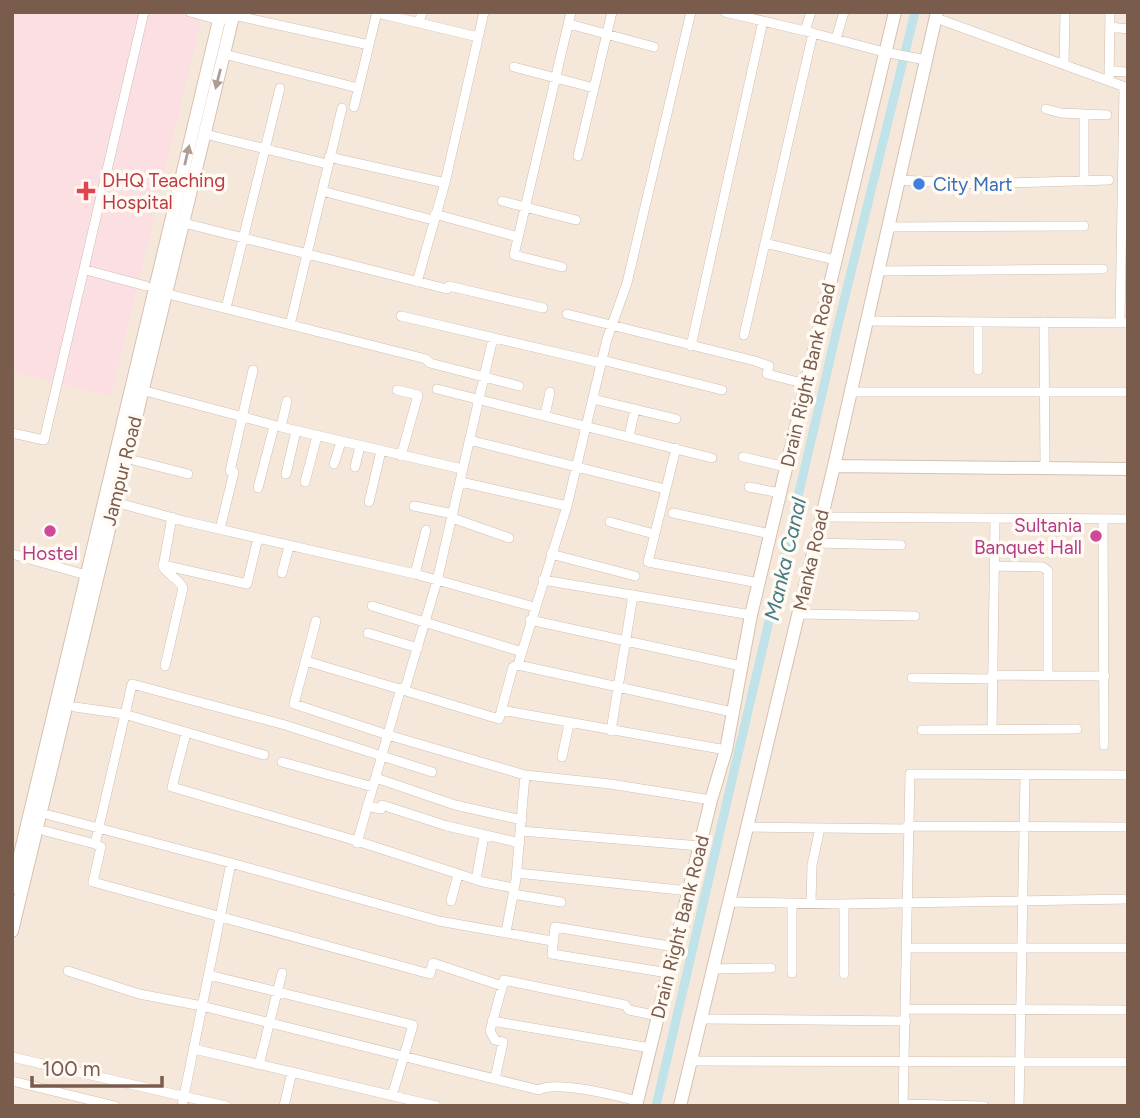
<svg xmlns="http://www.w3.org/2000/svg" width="1140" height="1118" viewBox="0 0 1140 1118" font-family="Figtree,sans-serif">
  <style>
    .residential { fill: #f5e8da }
    .medical { fill: #fbdfe3 }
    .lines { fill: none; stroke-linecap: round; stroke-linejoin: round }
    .canal { stroke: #bfe3e8; stroke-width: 9 }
    .street-casing { stroke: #d1beb0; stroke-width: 10 }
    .secondary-casing { stroke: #d6c0b0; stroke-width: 14 }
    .street { stroke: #fff; stroke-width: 9 }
    .secondary { stroke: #fff; stroke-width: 12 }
    .oneway { fill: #af9d94 }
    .shop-dot { fill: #3f7fe0; stroke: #fffaf3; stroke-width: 2.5 }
    .health-dot { fill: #e0444e; stroke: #fffaf3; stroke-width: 2.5 }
    .hotel-dot { fill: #d1479c; stroke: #fffaf3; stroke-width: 2.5 }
    .labels { text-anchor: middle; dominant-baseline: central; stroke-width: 7; stroke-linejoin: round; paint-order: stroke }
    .health-label { font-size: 19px; fill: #be3a42; stroke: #fffaf3; text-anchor: start }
    .shop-label { font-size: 19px; fill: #366cbe; stroke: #fffaf3; text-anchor: start }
    .street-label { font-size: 19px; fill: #7a5c4d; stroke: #fffaf3 }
    .hotel-label { font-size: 19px; fill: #b23c85; stroke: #fffaf3; text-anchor: end }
    .water-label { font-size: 21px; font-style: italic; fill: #437c86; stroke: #fffaf3 }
  </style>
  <rect width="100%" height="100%" fill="#fdf6ec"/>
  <path class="residential" d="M 12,12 L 1128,12 L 1128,1106 L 12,1106 Z"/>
  <path class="medical" d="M 12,12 L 203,12 L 111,396 L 12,371 Z"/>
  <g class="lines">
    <path class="canal" d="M 656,1106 L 838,325 L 915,12"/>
    <defs>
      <path id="street" d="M 190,12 L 219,20 L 238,16 L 369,45
        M 383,12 L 382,14 L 478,37
        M 725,12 L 805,31 L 884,52 L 926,60
        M 936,18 L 1128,88
        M 419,23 L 422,12
        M 569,24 L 654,47
        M 1110,27 L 1128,29
        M 805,31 L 811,12
        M 836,39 L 844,12
        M 224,54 L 358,88
        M 1064,65 L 1065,12
        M 514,67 L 594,88
        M 1109,71 L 1128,72
        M 1109,81 L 1110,12
        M 354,107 L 377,12
        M 1046,109 L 1061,113 L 1107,115
        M 209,135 L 327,164
        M 578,156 L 612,12
        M 329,157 L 445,183
        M 898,180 L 978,184 L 1109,180
        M 1084,181 L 1084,115
        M 322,191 L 433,220
        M 502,201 L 576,220
        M 435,214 L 518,237
        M 188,224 L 447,289 L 449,286 L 543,308
        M 888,227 L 1084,226
        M 765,243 L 835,260
        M 562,267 L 514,255 L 571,12
        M 86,270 L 146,286
        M 878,271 L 1103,269
        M 417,282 L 445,183 L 484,12
        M 172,295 L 426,359 L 430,363 L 519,386
        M 226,308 L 280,88
        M 567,314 L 755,361 L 769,366 L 767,374 L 806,384
        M 401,316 L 601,363
        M 868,321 L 1128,323
        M 978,322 L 978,370
        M 1044,322 L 1045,468
        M 1120,322 L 1124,87
        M 290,325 L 342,108
        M 744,335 L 813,33
        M 691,346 L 763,21
        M 602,360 L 722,390
        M 437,389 L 712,458
        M 397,390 L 418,395 L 401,456
        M 149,392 L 281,427 L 462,469
        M 850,392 L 1128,392
        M 593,399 L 676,419
        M 545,415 L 550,392
        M 281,427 L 287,401
        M 12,433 L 44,440 L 144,12
        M 629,436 L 635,409
        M 469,440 L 665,489
        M 676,448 L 648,562 L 759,583
        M 743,457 L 786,467
        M 125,458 L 188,474
        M 334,464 L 341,442
        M 355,467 L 360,446
        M 286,474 L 296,431
        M 305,482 L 317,436
        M 461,482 L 567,506
        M 749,487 L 780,493
        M 258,488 L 274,426
        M 115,502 L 184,521 L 415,574 L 534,607
        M 369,502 L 381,451
        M 414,506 L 453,514
        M 673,513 L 770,534
        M 821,517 L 1128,519
        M 452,518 L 509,538
        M 1103,519 L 1104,745
        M 610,522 L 654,534
        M 220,529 L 234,472 L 230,471 L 253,370
        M 815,543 L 901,545
        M 12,554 L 86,575
        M 551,554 L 635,576
        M 163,565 L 247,584 L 258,538
        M 994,566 L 1043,567 L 1048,571 L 1048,676
        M 282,573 L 289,546
        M 415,574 L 426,530
        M 543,580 L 751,615
        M 372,606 L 522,652
        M 798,614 L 915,616
        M 530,620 L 741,666
        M 316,621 L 294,704 L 388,735 L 525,775 L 610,784 L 711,800
        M 368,633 L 418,648
        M 306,661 L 499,719 L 513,667 L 518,665 L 567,506 L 607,339 L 627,283 L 691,12
        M 518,665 L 732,712
        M 165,666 L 183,588 C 178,578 169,576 163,567 L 172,517
        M 992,675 L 1105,676
        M 912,678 L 992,679
        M 405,689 L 437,581 L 493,338
        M 75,707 L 124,714 L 264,755
        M 501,710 L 726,750
        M 992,729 L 995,519
        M 922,730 L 1077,729
        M 611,731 L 633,595
        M 186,733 L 172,787 L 357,841 L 483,882 L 514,888
        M 562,757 L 569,724
        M 282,762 L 373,787
        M 376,778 L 455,805 L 522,820
        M 367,806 L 381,809 L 382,805 L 447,826 L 520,843
        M 49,815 L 231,863 L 439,921 L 552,941
        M 907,826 L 1128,827
        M 747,827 L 907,829
        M 45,831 L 95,844 L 132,684 L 285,725 L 432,772
        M 521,831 L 700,846
        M 357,843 L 401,688
        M 95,844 L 101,847 L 93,882 L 430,974 L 433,963 L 502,986
        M 517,873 L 689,891
        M 476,880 L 484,836
        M 513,894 L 561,902
        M 451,901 L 458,874
        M 729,902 L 839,904 L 1128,899
        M 792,903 L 792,973
        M 811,903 L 812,865 L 820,828
        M 506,932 L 516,879 L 525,775
        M 906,948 L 1128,948
        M 713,969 L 771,968
        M 68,971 L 139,994 L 202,1006 L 539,1090 C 555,1080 618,1096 637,1101
        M 668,973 L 552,954 L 555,927 L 675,947
        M 844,974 L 844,904
        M 209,975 L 413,1025 L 392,1096
        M 906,1009 L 1128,1010
        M 701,1019 L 906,1021
        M 492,1021 L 650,1048
        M 194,1049 L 436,1106
        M 12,1057 L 226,1106
        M 691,1061 L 1128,1062
        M 259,1065 L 282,973
        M 495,1079 L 503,1042 L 495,1040 L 490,1031 L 504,980 L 625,1005 L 629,1010 L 658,1016
        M 12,1081 L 115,1106
        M 903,1104 L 984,1106
        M 182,1106 L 231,863
        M 284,1106 L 292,1072
        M 903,1106 L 910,774 L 1128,775
        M 1019,1106 L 1025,775"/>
      <path id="secondary" d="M 834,466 L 1128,469
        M 12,888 L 221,12
        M 12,931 L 234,12
        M 636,1106 L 711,800 L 726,750 L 751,615 L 895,12
        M 680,1106 L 834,466 L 937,12"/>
    </defs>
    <use href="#street" class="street-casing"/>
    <use href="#secondary" class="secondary-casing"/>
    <use href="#street" class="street"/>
    <use href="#secondary" class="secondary"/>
  </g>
  <defs><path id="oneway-solid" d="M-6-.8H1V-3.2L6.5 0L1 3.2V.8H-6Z" transform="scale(1.75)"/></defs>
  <g class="oneway">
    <use href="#oneway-solid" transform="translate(218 79) rotate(104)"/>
    <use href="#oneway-solid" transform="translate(187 155) rotate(-77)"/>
  </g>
  <circle class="shop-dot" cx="919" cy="184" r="7"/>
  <path class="health-dot" d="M82.5 180.5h7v7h7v7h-7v7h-7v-7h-7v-7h7z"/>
  <g class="hotel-dot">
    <circle cx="50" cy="531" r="7"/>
    <circle cx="1096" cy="536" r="7"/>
  </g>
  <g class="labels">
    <g class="health-label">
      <text x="102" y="180">DHQ Teaching<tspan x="102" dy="22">Hospital</tspan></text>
    </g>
    <g class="shop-label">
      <text x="933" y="184">City Mart</text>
    </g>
    <g class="street-label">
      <text transform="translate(808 375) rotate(-77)">Drain Right Bank Road</text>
      <text transform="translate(122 471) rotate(-76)">Jampur Road</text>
      <text transform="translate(811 560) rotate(-77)">Manka Road</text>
      <text transform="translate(680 927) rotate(-76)">Drain Right Bank Road</text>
    </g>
    <g class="hotel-label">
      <text x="1082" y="525">Sultania<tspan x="1082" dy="22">Banquet Hall</tspan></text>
      <text x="50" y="553" text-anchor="middle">Hostel</text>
    </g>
    <g class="water-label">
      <text transform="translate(785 559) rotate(-77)">Manka Canal</text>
    </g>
  </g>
  <rect width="1140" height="1118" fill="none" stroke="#7a5c4d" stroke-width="28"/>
  <path d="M32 1076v10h130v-10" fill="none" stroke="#7a5c4d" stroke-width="3.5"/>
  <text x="42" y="1076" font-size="21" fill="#7a5c4d" stroke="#fffaf3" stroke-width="5" paint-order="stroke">100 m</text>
</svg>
